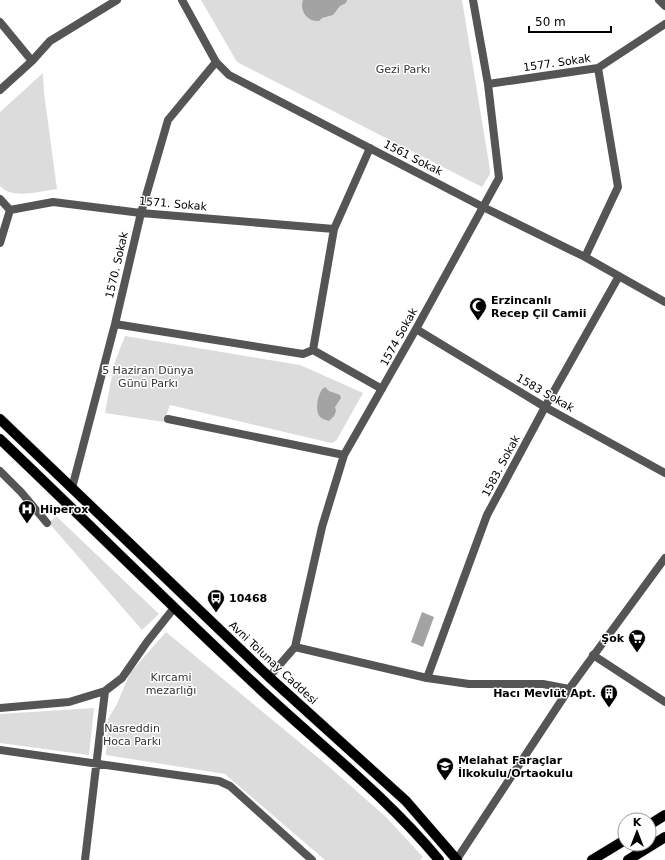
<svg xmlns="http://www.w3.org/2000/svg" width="665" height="860" viewBox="0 0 665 860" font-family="'DejaVu Sans',sans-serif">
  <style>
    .green { fill: #dcdcdc }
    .water { fill: #a3a3a3 }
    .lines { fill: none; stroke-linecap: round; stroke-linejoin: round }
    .primary-casing { stroke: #dbdbdb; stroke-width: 11 }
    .minor { stroke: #555; stroke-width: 8 }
    .tertiary { stroke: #555; stroke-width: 8 }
    .primary { stroke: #000; stroke-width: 10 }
    .labels { text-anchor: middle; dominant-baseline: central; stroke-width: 3; stroke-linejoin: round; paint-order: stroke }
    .street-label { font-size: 11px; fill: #000; stroke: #fff }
    .park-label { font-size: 11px; fill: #333; stroke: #fff }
    .poi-label { font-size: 11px; font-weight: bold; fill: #000; stroke: #fff; text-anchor: start }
  </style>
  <rect width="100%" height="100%" fill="#fff"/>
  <path class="green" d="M 201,0 L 462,0 L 490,170 L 490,174 L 482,187 L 237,62 Z
    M 43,73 L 44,93 L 57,189 C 41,191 12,200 0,186 L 0,112 Z
    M 125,336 L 300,365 L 363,393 L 336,441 L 331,443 L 170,405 L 164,422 L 105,413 L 114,364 Z
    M 56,516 L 159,614 L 142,630 L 49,523 Z
    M 166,632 L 327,765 L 386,817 L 423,857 L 420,860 L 325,860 L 225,774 L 106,755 L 108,719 L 117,704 L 124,706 L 117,704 L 130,673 Z
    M 94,708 L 89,755 L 0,743 L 0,714 Z"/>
  <path class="water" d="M 303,0 L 347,0 L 346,3 L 340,6 L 333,15 L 322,18 L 319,21 C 308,22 299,11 303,0 Z
    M 325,387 L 329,391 L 340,395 L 341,398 L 335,407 L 336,411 L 334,416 L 329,421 C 326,420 322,419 320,417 C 314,410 318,391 325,387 Z
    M 422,612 L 434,617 L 423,647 L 411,642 Z"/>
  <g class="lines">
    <defs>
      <path id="primary" d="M 0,419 L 269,677 L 406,801 L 457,860
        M 0,439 C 87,522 172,607 260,689 C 320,745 386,796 439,860
        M 649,825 L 665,815
        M 592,860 L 625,840
        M 628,860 L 665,837"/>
    </defs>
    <use href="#primary" class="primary-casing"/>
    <path class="minor" d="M 182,0 L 216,62 L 229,75 L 483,207 L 585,257 L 665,302
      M 659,0 L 665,6
      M 0,22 L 32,61
      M 488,84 L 598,68 L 665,24
      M 0,90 L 32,61 L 50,41 L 117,0
      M 0,199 L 10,210
      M 10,210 L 53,202 L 141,213 L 334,229
      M 0,243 L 10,210
      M 585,257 L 618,187 L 598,68
      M 115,324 L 303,354 L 313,350 L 382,389
      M 416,329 L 545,407 L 665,473
      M 313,350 L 334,229 L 370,148
      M 168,419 L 344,455
      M 0,471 L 21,492 L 47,523
      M 72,488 L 115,324 L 141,213 L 168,120 L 216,62
      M 295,647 L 427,678 L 469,684 L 543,684 L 569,689
      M 593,655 L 665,702
      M 269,677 L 295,647 L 322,527 L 344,455 L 416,329 L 499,178 L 488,84 L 473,0
      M 427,678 L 487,515 L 545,407 L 619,276
      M 0,708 L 69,702 L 105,691 L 122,678 L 147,642 L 174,608
      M 0,750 L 219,781 L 230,786 L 312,860
      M 85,860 L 105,691"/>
    <path class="tertiary" d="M 457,859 L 569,689 L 665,558"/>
    <use href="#primary" class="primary"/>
  </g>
  <defs>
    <symbol id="mosque-pin" viewBox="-11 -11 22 30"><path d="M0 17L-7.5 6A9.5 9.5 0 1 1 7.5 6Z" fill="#000" stroke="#fff"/><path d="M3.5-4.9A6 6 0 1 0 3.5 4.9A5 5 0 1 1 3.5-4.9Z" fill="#fff"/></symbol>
    <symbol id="hospital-pin" viewBox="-11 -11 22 30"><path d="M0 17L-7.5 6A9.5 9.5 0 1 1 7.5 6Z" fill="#000" stroke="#fff"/><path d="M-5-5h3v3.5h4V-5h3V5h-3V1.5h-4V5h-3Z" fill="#fff"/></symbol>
    <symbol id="bus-pin" viewBox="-11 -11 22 30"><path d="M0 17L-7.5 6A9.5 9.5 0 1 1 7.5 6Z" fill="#000" stroke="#fff"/><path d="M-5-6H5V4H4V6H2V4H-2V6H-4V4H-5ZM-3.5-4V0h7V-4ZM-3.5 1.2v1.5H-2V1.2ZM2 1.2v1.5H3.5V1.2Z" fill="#fff"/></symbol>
    <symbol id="supermarket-pin" viewBox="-11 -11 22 30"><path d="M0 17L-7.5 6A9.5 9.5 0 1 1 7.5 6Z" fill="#000" stroke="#fff"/><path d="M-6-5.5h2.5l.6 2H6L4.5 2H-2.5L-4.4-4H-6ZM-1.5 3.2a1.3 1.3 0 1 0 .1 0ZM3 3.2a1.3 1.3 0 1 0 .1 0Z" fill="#fff"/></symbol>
    <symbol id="building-pin" viewBox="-11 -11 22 30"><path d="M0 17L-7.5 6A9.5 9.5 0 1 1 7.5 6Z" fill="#000" stroke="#fff"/><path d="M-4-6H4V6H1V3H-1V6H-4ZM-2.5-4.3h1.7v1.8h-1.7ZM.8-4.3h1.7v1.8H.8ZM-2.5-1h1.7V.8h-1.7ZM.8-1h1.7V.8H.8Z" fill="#fff"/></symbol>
    <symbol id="school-pin" viewBox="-11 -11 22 30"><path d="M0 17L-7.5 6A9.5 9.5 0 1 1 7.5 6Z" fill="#000" stroke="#fff"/><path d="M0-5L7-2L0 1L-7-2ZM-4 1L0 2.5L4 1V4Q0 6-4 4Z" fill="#fff"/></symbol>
  </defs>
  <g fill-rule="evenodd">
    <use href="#mosque-pin" x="468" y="296" width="20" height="27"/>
    <use href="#hospital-pin" x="17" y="499" width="20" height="27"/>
    <use href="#bus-pin" x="206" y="588" width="20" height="27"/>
    <use href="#supermarket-pin" x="627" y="628" width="20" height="27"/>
    <use href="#building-pin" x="599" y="683" width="20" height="27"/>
    <use href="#school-pin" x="435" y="756" width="20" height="27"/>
  </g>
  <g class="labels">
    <g class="street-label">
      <text transform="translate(557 63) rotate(-8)">1577. Sokak</text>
      <text transform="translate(413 158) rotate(27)">1561 Sokak</text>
      <text transform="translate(173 204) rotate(5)">1571. Sokak</text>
      <text transform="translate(117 265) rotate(-77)">1570. Sokak</text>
      <text transform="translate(399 337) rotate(-61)">1574 Sokak</text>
      <text transform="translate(545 393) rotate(30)">1583 Sokak</text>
      <text transform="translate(501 466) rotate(-62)">1583. Sokak</text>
      <text transform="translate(273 663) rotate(43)">Avni Tolunay Caddesi</text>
    </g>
    <g class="park-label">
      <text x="403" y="69">Gezi Parkı</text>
      <text x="148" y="370">5 Haziran Dünya<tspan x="148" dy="13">Günü Parkı</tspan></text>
      <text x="171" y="677">Kırcami<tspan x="171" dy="13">mezarlığı</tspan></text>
      <text x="132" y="728">Nasreddin<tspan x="132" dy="13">Hoca Parkı</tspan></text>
    </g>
    <g class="poi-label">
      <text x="491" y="300">Erzincanlı<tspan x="491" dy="13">Recep Çil Camii</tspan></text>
      <text x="40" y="509">Hiperox</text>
      <text x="229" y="598">10468</text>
      <text x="624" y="638" text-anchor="end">Şok</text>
      <text x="596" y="693" text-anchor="end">Hacı Mevlüt Apt.</text>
      <text x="458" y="760">Melahat Faraçlar<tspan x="458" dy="13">İlkokulu/Ortaokulu</tspan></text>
    </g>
  </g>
  <g transform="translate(637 832)"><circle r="19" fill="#ffffff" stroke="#999999"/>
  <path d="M0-3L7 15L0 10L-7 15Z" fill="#000000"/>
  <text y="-6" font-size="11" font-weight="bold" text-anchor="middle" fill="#000000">K</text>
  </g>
  <path d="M529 26v6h82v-6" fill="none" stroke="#000000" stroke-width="2"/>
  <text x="535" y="26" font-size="12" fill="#000000" stroke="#ffffff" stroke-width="3" paint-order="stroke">50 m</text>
</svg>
